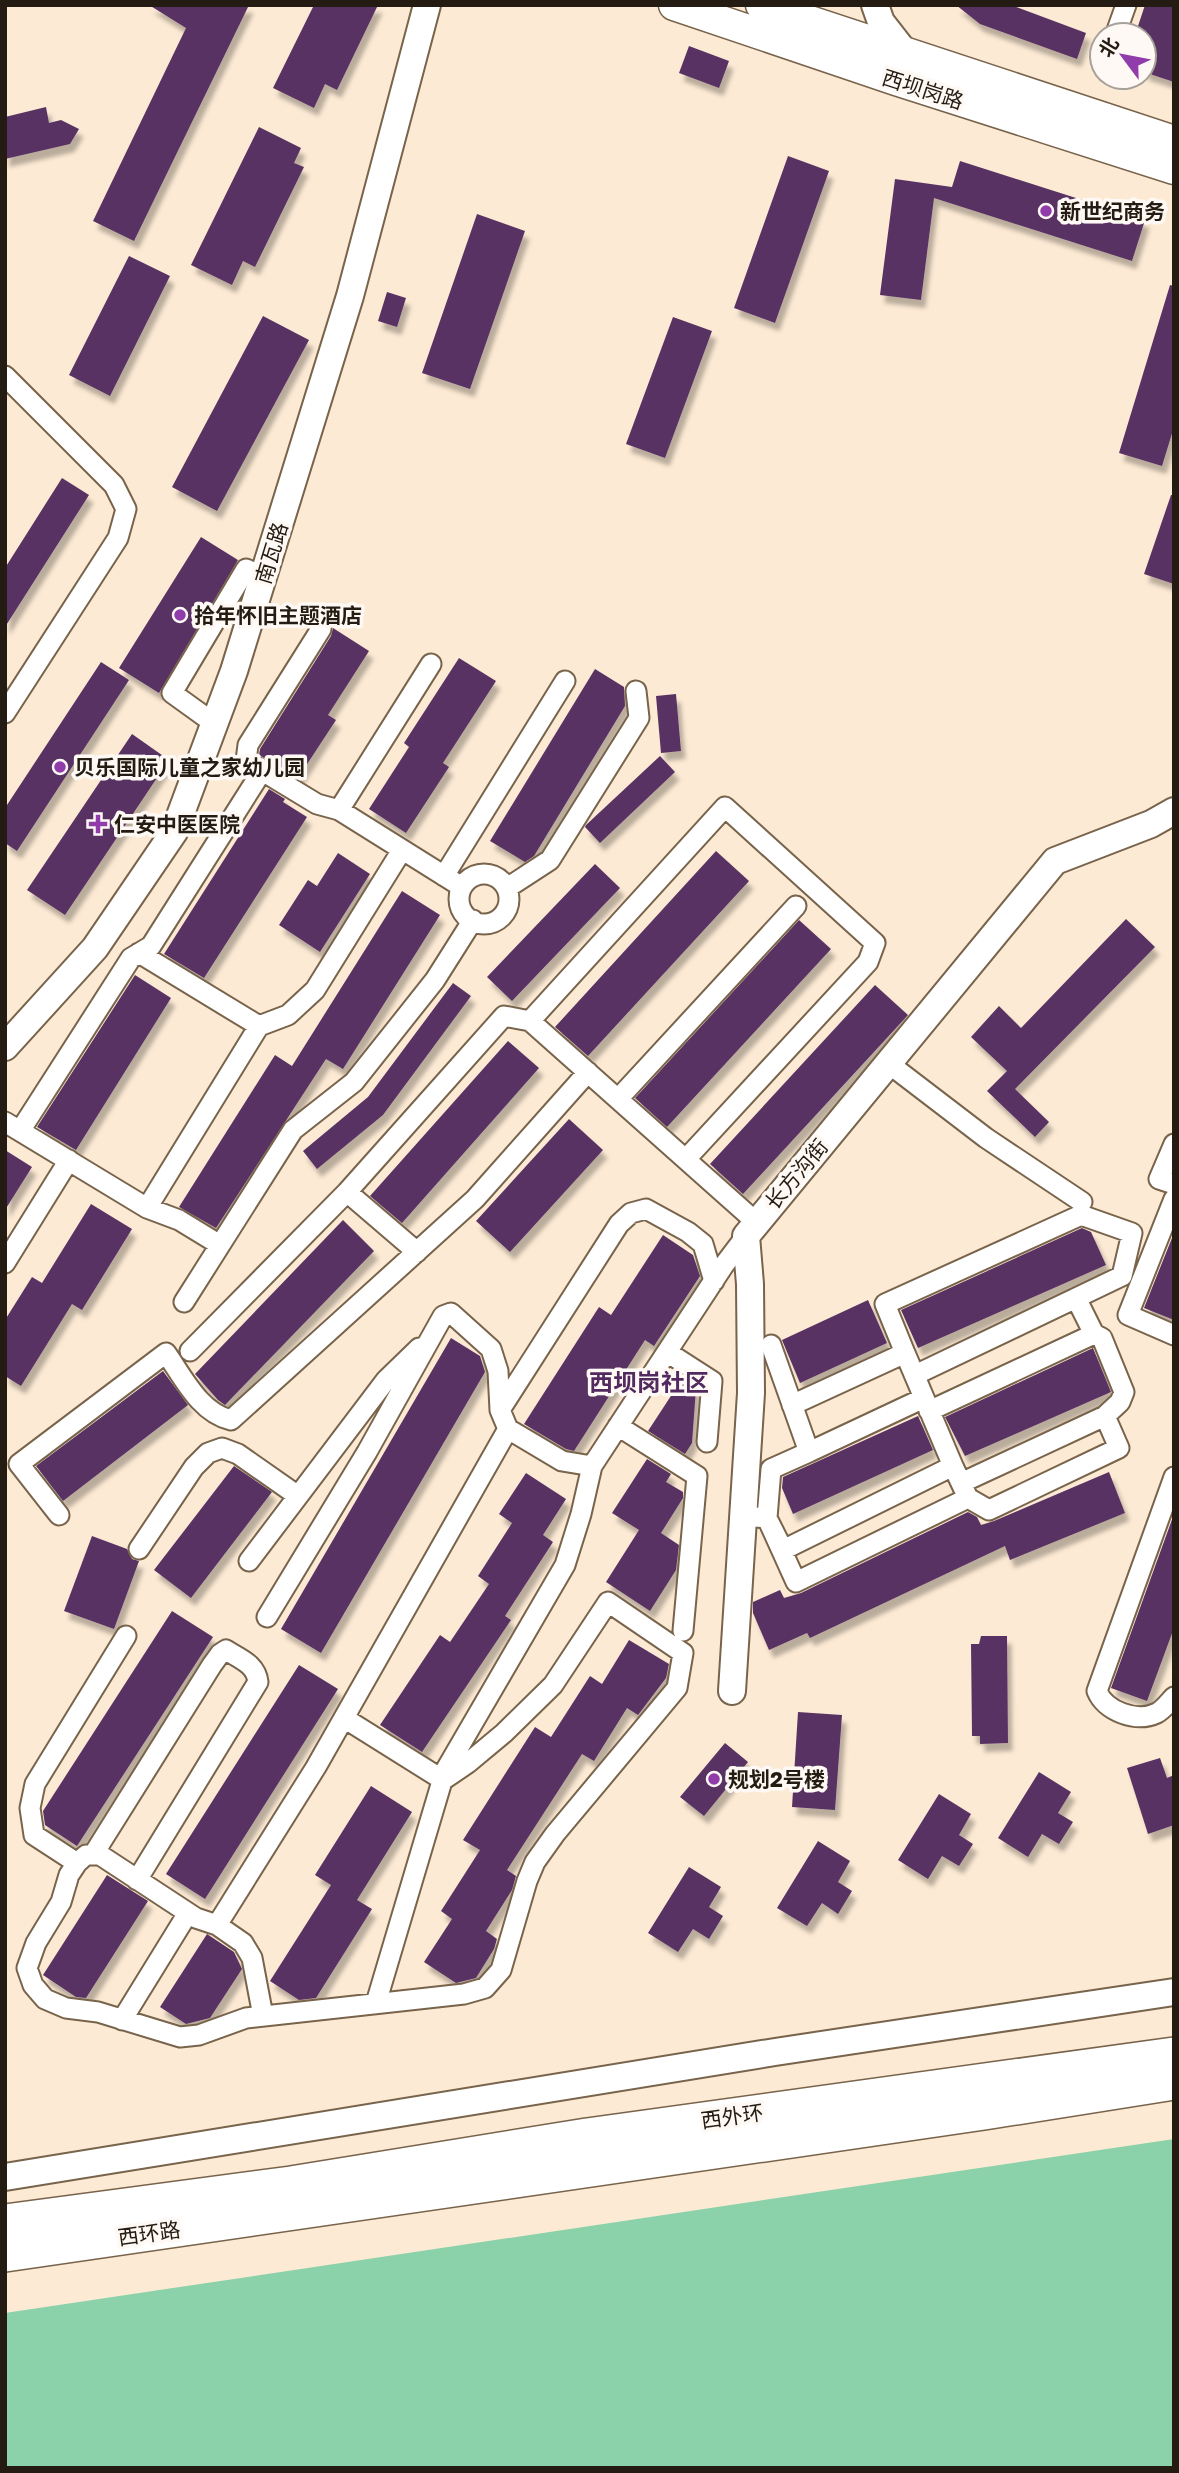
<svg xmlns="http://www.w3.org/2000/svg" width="1179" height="2473" viewBox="0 0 1179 2473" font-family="'Golos Text','Noto Sans SC',sans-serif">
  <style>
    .forest { fill: #8bd1a9 }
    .building { fill: #593363; filter: url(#shadow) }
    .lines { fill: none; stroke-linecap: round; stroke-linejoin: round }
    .street-casing { stroke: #78634b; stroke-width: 23 }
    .secondary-casing { stroke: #78634b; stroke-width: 30 }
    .primary-casing { stroke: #78634b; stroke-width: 33 }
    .highway-casing { stroke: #78634b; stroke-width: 38 }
    .street { stroke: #fff; stroke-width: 19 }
    .secondary { stroke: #fff; stroke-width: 26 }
    .primary { stroke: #fff; stroke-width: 30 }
    .highway { stroke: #fff; stroke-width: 35 }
    .poi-dot { fill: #903caa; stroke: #fef9f4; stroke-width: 2.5 }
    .labels { text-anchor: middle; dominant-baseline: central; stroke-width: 7; stroke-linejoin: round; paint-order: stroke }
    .street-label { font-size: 21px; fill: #241c12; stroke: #fef9f4 }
    .poi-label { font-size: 21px; font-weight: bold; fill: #241c12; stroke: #fef9f4; text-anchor: start }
    .quarter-label { font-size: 24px; font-weight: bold; fill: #522a60; stroke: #fef9f4 }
  </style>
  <defs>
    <filter id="shadow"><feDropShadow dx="4.5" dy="8" stdDeviation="2" flood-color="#0004"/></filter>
  </defs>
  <rect width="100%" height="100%" fill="#fdead4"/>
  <path class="forest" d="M 1174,2139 L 1174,2468 L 5,2468 L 5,2313 Z"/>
  <path class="building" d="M 149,5 L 249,5 L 134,241 L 93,221 L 186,28 Z
    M 314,5 L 378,5 L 337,90 L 325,84 L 314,108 L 273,88 Z
    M 956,5 L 1011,5 L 1086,33 L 1077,59 L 980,24 Z
    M 1145,5 L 1174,5 L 1174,82 L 1144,72 L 1144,35 L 1135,35 Z
    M 689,46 L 729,61 L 719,88 L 679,73 Z
    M 46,107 L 49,123 L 61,120 L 79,129 L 70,144 L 5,159 L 5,117 Z
    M 259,127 L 301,148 L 294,163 L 304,167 L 255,267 L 243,261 L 232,285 L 191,265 Z
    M 788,156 L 829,171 L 775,323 L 734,308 Z
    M 960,161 L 1145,220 L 1132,261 L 934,198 L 921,300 L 880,295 L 895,179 L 952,187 Z
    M 477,214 L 525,231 L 470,389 L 422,373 Z
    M 129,256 L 170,276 L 110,396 L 69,375 Z
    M 1170,285 L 1174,286 L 1174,427 L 1162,466 L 1119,453 Z
    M 387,292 L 406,298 L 397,327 L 378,321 Z
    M 263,316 L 309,340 L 217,511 L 172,487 Z
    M 673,317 L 712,331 L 665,458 L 626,444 Z
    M 62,478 L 89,495 L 5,627 L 5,568 Z
    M 1171,495 L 1174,495 L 1174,584 L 1144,574 Z
    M 201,537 L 238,560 L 159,693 L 119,668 Z
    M 333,628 L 369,651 L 328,715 L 336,720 L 298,778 L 259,755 L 260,749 L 331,636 Z
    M 459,658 L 496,681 L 443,763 L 449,767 L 406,833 L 369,809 L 409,747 L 404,743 Z
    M 101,662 L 129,680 L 17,851 L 5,843 L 5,808 Z
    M 595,669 L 624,687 L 625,706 L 534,856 L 525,862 L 490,841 Z
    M 676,694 L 681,751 L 661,753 L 656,696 Z
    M 132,734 L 169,760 L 65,915 L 27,890 Z
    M 660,756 L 675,772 L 600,843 L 585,827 L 586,825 Z
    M 269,789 L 285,799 L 283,802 L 307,817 L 204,978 L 164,954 Z
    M 716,851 L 749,881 L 588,1056 L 555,1027 Z
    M 338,853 L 370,874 L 320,952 L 279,925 L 308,880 L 317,886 Z
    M 595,864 L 620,888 L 512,1001 L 487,977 Z
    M 402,891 L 440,915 L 343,1069 L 326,1059 L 216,1228 L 179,1207 L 275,1055 L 292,1066 Z
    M 1126,919 L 1155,947 L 1015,1089 L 1049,1122 L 1035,1137 L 987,1091 L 1007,1071 L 971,1037 L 999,1006 L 1021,1028 Z
    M 799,920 L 831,949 L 667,1127 L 635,1098 Z
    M 135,975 L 171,998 L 76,1150 L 37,1127 Z
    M 453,983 L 471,996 L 383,1115 L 317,1169 L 303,1151 L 368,1097 Z
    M 875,985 L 908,1015 L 743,1194 L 710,1164 Z
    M 508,1041 L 539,1068 L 402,1223 L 370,1196 Z
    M 569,1119 L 603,1150 L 510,1252 L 476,1221 Z
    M 5,1150 L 32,1167 L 5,1210 Z
    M 91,1204 L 132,1229 L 82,1310 L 72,1304 L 21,1386 L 5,1376 L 5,1320 L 32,1277 L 42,1283 Z
    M 343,1220 L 374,1251 L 225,1405 L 218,1400 L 195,1374 Z
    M 1082,1228 L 1091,1232 L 1106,1265 L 918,1348 L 901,1310 Z
    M 1174,1233 L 1174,1320 L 1144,1308 Z
    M 663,1235 L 693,1255 L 700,1276 L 654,1346 L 645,1340 L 574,1451 L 566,1449 L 524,1424 L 599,1307 L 611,1315 Z
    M 868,1300 L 887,1343 L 800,1383 L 782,1340 Z
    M 451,1338 L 480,1356 L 485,1372 L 321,1653 L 281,1629 Z
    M 1093,1348 L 1111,1392 L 965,1456 L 945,1417 Z
    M 163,1371 L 188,1405 L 63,1501 L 36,1466 Z
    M 682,1379 L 696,1388 L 692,1443 L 685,1454 L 648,1431 Z
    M 918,1416 L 933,1450 L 793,1514 L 782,1488 L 783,1477 Z
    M 647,1459 L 671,1474 L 666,1482 L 683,1492 L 683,1498 L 661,1533 L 679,1545 L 676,1570 L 650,1611 L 606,1582 L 639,1530 L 612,1513 Z
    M 234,1466 L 272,1492 L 191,1598 L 154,1570 Z
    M 1109,1472 L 1125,1513 L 1010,1560 L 1005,1546 L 810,1638 L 807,1633 L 769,1650 L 753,1613 L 753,1602 L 780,1590 L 784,1598 L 801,1593 L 968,1512 L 977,1517 L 981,1525 L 994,1521 Z
    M 526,1473 L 566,1499 L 543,1535 L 553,1542 L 505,1616 L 511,1620 L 422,1752 L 380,1725 L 440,1635 L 450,1642 L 489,1584 L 478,1576 L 512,1523 L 499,1514 Z
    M 1174,1514 L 1174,1628 L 1147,1701 L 1111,1688 Z
    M 92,1536 L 127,1549 L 132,1559 L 139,1561 L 114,1629 L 64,1611 Z
    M 172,1611 L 213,1637 L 77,1846 L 45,1825 L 43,1811 Z
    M 981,1636 L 1007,1636 L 1008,1743 L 980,1744 L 980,1736 L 972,1736 L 971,1644 L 979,1644 Z
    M 629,1640 L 669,1664 L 666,1678 L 638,1715 L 627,1708 L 594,1761 L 582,1754 L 507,1870 L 516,1876 L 512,1890 L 486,1931 L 497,1939 L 494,1949 L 476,1978 L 456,1983 L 424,1962 L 452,1919 L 441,1911 L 480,1850 L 463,1840 L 535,1727 L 551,1737 L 590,1676 L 602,1684 Z
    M 299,1665 L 338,1689 L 205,1899 L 166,1874 Z
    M 798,1712 L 842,1715 L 835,1810 L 792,1807 Z
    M 725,1743 L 748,1762 L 704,1816 L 680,1797 Z
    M 1160,1758 L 1167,1778 L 1174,1775 L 1174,1825 L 1148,1834 L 1127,1768 Z
    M 1039,1772 L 1071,1792 L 1058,1813 L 1073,1822 L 1059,1844 L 1042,1834 L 1028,1857 L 998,1838 Z
    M 371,1786 L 412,1812 L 357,1900 L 372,1909 L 316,1998 L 299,2000 L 270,1981 L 331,1885 L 315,1875 Z
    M 939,1794 L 971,1814 L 959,1835 L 973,1844 L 959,1866 L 942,1856 L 928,1879 L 898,1860 Z
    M 818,1841 L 850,1861 L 838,1882 L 852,1891 L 838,1914 L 822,1903 L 807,1926 L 777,1908 Z
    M 689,1867 L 721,1887 L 709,1907 L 723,1916 L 709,1939 L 693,1929 L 678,1952 L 648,1933 Z
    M 107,1875 L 148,1901 L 86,1998 L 76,1997 L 43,1975 Z
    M 207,1934 L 234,1952 L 242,1969 L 210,2018 L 186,2024 L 160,2007 Z"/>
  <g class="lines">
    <defs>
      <path id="street" d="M 1116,33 L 1126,5
        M 5,376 L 114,485 L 126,509 L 118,538 L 5,713
        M 321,629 L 248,745 L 246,761 L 317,804 L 339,810 L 462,887
        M 215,724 L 172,693 L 246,569 L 264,577
        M 339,810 L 431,664
        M459 899a25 25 0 1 1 50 0a25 25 0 1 1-50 0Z
        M 444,876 L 565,681
        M 507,888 L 550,860 L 639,718 L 636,691
        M 139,953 L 259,1026
        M 888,1063 L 986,1138 L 1082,1202
        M 618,1099 L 796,906
        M 5,1122 L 147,1208 L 179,1220 L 220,1245
        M 20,1131 L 131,958 L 151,946 L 262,771
        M 1174,1144 L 1159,1179 L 1174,1184
        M 686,1159 L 868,962 L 875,943 L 725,807 L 530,1021 L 756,1222
        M 347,1192 L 417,1252
        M 1174,1199 L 1128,1315 L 1174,1335
        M 147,1208 L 259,1026 L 288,1015 L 315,990 L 402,850
        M 5,1263 L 69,1160
        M 184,1302 L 293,1130 L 354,1082 L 435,980 L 473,920
        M 1094,1334 L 1102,1338 L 1124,1392 L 1120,1402 L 1105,1416
        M 190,1351 L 347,1192 L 504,1016 L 530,1021
        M 667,1352 L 712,1381 L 707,1442
        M 905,1353 L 885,1304 L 1081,1215 L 1132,1233 L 1122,1276 L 915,1375
        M 792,1405 L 905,1353 L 953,1466
        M 500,1410 L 619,1224 L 631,1213 L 646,1209 L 688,1232 L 703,1244 L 714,1281
        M 929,1411 L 1094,1334 L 1076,1298
        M 618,1426 L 697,1476 L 683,1631
        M 809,1452 L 924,1398
        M 953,1466 L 968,1498 L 796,1582 L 767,1518 L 783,1550 Z
        M 1174,1477 L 1097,1691 C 1105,1711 1136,1723 1157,1713 C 1163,1710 1169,1702 1174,1697
        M 961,1483 L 1105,1416 L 1119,1448 L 989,1510 L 968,1498
        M 59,1515 L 19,1464 L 166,1353 C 183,1377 200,1413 231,1420 L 475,1199 L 588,1072
        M 755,1517 L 767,1518 L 771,1469 L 809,1452 L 771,1345
        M 139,1549 L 194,1467 L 208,1453 L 222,1448 L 238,1454 L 298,1496
        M 249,1561 L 386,1380 L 419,1348
        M 267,1617 L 367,1452 L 443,1316 L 451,1313 L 491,1349 L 498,1371 L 500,1410 L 508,1429 L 562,1461 L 592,1466
        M 93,1855 L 212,1665 L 220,1654 L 226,1650 C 240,1659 256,1664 258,1682 L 137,1880
        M 77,1863 L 34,1835 L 30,1808 L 35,1784 L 126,1636
        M 217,1925 L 316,1767 L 508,1429
        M 376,2003 L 445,1771 L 565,1565 L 581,1514 L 592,1466 L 724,1265 L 746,1236
        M 263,2016 L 252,1958 L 243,1943 L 217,1925 L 196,1918 L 100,1855 L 86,1855 L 77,1863 L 69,1875 L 61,1902 L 36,1943 L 27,1968 L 33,1985 L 45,1999 L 66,2008 L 98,2012 L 180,2037 L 199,2035 L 246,2018 L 464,1994 L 485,1988 L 501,1970 L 527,1881 L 535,1862 L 555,1834 L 677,1688 L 683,1653 L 608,1602 L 553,1685 L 504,1733 L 468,1763 L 443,1780 L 344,1718
        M 122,2020 L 188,1913"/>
      <path id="secondary" d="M 875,5 L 881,22 L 906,54
        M 5,1047 L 95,948 L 174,832 L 234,671 L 350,296 L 427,5
        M 732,1691 L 751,1393 L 750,1284 L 746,1236 L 1055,861 L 1151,824 L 1174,811
        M 5,2177 L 775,2052 L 1174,1992"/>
      <path id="primary" d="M 674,5 L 896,80 L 1174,169
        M 761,5 L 1174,141"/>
      <path id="highway" d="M 5,2222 L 291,2184 L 587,2136 L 1174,2055
        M 5,2254 L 984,2112 L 1174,2082"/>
    </defs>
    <use href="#street" class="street-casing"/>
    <use href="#secondary" class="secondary-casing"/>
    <use href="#primary" class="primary-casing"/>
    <use href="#highway" class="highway-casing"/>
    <use href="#street" class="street"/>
    <use href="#secondary" class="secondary"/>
    <use href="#primary" class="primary"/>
    <use href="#highway" class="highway"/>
  </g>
  <g class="poi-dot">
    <circle cx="1046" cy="211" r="7"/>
    <circle cx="180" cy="615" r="7"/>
    <circle cx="60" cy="767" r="7"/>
    <path d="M94.5 813.5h7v7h7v7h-7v7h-7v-7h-7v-7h7z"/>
    <circle cx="714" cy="1779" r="7"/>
  </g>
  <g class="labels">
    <g class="street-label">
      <text transform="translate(923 89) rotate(18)">西坝岗路</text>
      <text transform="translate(271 553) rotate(-73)">南瓦路</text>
      <text transform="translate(796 1174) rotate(-50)">长方沟街</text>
      <text transform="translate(732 2116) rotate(-8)">西外环</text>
      <text transform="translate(149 2233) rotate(-8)">西环路</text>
    </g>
    <g class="poi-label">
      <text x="1060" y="211">新世纪商务</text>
      <text x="194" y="615">拾年怀旧主题酒店</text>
      <text x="74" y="767">贝乐国际儿童之家幼儿园</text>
      <text x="114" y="824">仁安中医医院</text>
      <text x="728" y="1779">规划2号楼</text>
    </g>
    <g class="quarter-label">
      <text x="649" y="1381">西坝岗社区</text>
    </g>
  </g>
  <rect width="1179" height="2473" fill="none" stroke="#241c12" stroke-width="14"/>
  <g transform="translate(1123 56) rotate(302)"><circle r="33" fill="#fef9f4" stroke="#a7a19a" stroke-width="2"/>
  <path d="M0-5L12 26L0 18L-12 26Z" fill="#903caa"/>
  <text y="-10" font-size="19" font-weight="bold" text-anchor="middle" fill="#241c12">北</text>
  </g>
</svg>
